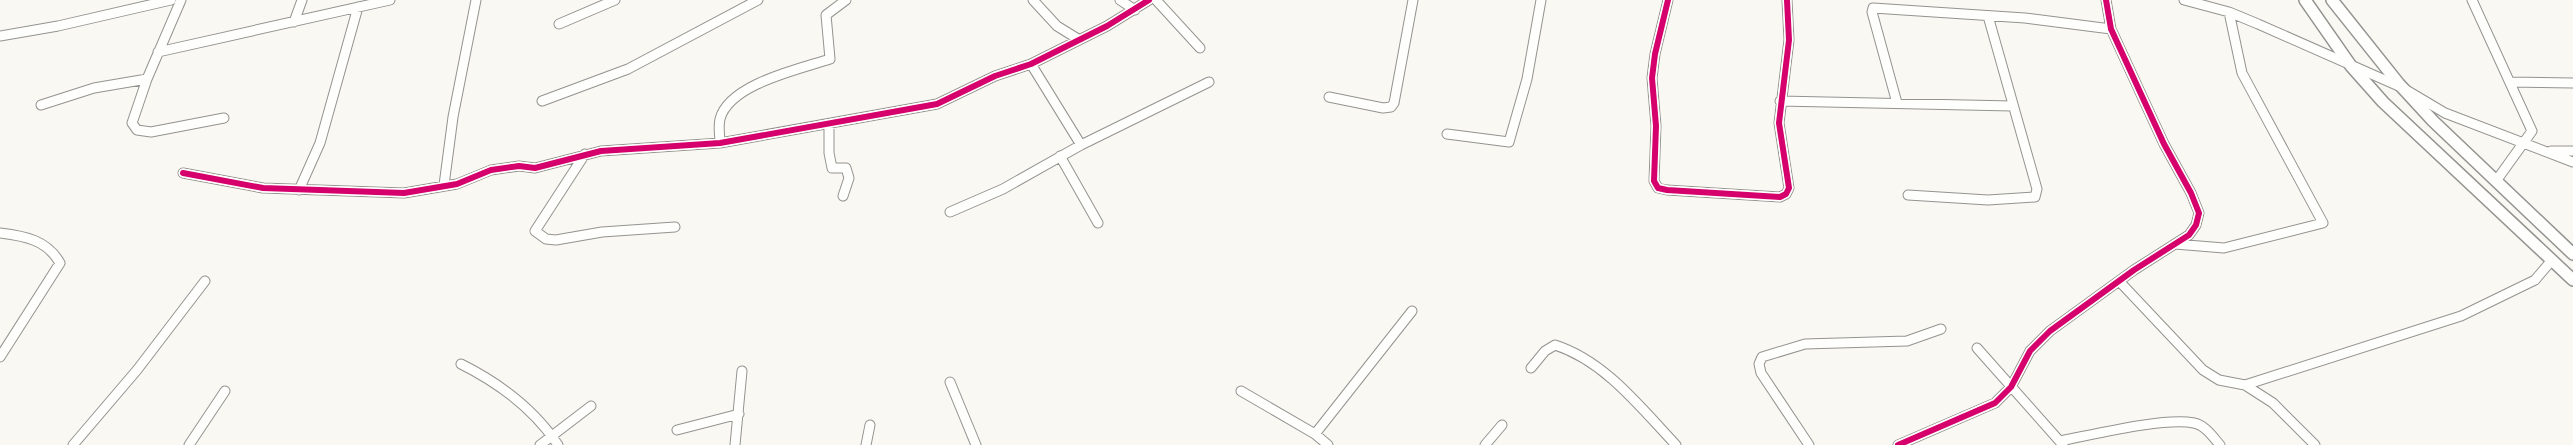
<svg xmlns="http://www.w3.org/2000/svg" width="2573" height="445" viewBox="0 0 2573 445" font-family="Literata,serif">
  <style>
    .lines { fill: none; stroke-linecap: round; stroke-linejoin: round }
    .minor-casing { stroke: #949390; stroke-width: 11 }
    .tertiary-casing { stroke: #949390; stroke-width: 14 }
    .minor { stroke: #fefefd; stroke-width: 9 }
    .tertiary { stroke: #fefefd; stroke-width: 11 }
    .cycleway-casing { stroke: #fff; stroke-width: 9 }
    .cycleway { stroke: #d6006c; stroke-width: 6 }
  </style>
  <rect width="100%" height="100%" fill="#faf8f2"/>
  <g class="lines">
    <defs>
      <path id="minor" d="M 181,0 L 147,79 L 132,123 L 137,130 L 151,132 L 224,118
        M 1033,0 L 1057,26 L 1078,39
        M 1120,0 L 1135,10
        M 1156,0 L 1200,48
        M 1668,0 L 1655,54 L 1652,78 L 1656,126 L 1654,181 L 1658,188 L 1667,190 L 1780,197 L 1786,194 L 1789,188 L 1779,123 L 1789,40 L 1787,0
        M 2184,0 L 2229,12 L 2258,24 L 2403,88 L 2445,113 L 2573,162
        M 2472,0 L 2532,131 L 2496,181
        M 294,22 L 302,0
        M 559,24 L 615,0
        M 0,36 L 58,26 L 171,0
        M 158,52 L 390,0
        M 1031,64 L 1081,145
        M 2510,82 L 2573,83
        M 1329,97 L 1383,108 L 1391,107 L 1394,103 L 1413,0
        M 542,101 L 628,69 L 758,0
        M 1780,101 L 2012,106
        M 1897,103 L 1872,12 L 1873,8 L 2025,18 L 2111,29
        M 41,105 L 94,88 L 147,79
        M 829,124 L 829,153 L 832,168 L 846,168 L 849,178 L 843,196
        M 1447,134 L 1509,142 L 1527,79 L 1541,0
        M 720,143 C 720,136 718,127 720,119 C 729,84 800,69 830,59 L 826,15 L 846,0
        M 2551,151 L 2573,151
        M 585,154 L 535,231 L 546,239 L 556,240 L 602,232 L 675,227
        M 1060,156 L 1098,223
        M 183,173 L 263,188 L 404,193 L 457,184 L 491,170 L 519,166 L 535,168 L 601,151 L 720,143 L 937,104 L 995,76 L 1031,64 L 1107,26 L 1149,0
        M 444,185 L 453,117 L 476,0
        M 299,190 L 320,143 L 358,7
        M 1908,195 L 1988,200 L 2035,197 L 2037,189 L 1988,16
        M 950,212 L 1003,189 L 1081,145 L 1209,82
        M 0,233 C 25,236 47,240 60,263 L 0,357
        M 2175,244 L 2224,248 L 2323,223 L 2242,73 L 2229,12
        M 2119,281 L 2203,370 L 2219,380 L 2245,385 L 2273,403 L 2315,445
        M 1977,348 L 2063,445
        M 461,364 C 499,383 534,409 558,445
        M 1531,368 L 1545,351 L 1555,345 C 1605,361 1641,408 1676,445
        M 950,382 L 976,445
        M 2245,385 L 2461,316 L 2535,280 L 2552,260
        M 1241,391 L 1315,434 L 1328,445
        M 677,430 L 739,414
        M 1315,434 L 1412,311
        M 2060,441 C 2092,435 2164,417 2194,423 C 2205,425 2213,437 2220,445
        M 73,445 L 137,370 L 205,281
        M 189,445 L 225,391
        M 540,445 L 591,406
        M 735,445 L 742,371
        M 866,445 L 870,425
        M 1485,445 L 1502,425
        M 1809,445 L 1761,373 L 1759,364 L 1762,357 L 1805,344 L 1907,341 L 1941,329
        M 1898,445 L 1995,403 L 2011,387 L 2030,351 L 2050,331 L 2134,270 L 2189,235 L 2196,225 L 2199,213 L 2191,193 L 2164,144 L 2111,29 L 2106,0"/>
      <path id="tertiary" d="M 2305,0 L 2351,66 L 2383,102 L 2573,280
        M 2332,0 L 2399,84 L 2433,121 L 2573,254"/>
    </defs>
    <use href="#minor" class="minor-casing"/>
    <use href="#tertiary" class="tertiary-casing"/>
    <use href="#minor" class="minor"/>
    <use href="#tertiary" class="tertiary"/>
    <defs>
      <path id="cycleway" d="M 1668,0 L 1655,54 L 1652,78 L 1656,126 L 1654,181 L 1658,188 L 1667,190 L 1780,197 L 1786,194 L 1789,188 L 1779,123 L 1789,40 L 1787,0
        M 183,173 L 263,188 L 404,193 L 457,184 L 491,170 L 519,166 L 535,168 L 601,151 L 720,143 L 937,104 L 995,76 L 1031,64 L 1107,26 L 1149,0
        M 1898,445 L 1995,403 L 2011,387 L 2030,351 L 2050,331 L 2134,270 L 2189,235 L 2196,225 L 2199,213 L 2191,193 L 2164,144 L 2111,29 L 2106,0"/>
    </defs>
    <use href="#cycleway" class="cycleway-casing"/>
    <use href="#cycleway" class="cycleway"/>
  </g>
</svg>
